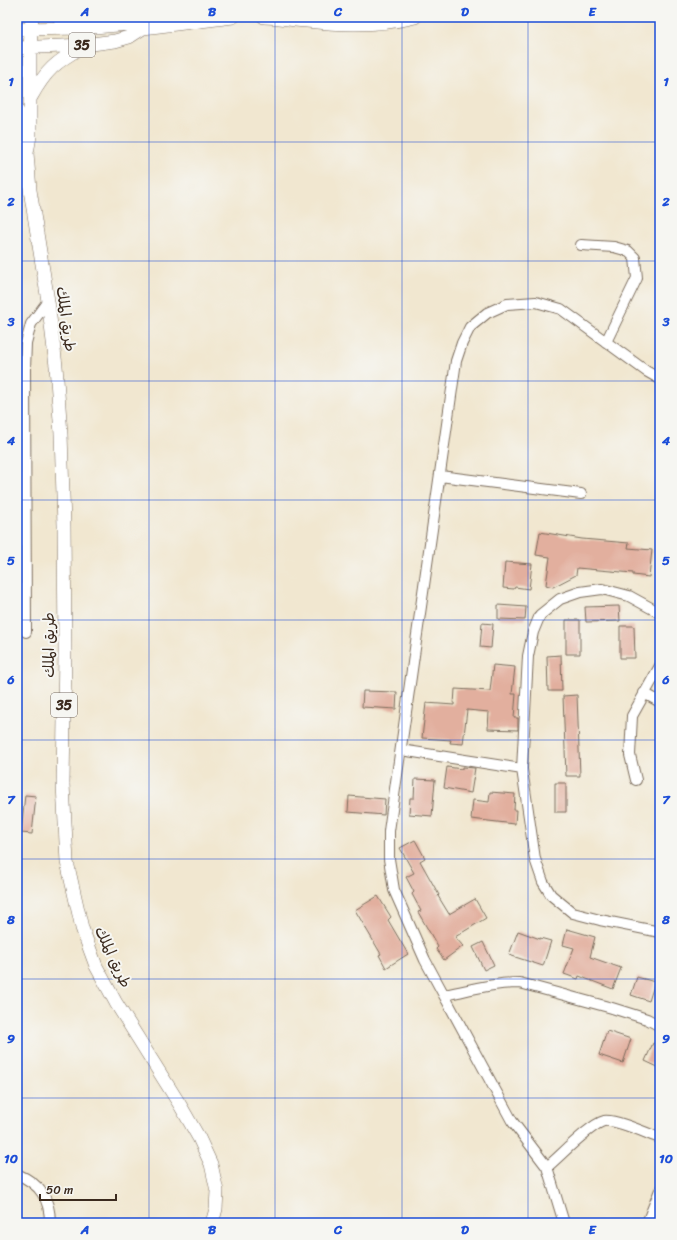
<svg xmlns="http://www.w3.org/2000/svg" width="677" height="1240" viewBox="0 0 677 1240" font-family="Sriracha,'Playpen Sans Arabic',sans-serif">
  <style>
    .building { fill: #e2af9e }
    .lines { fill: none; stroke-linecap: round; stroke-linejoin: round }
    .minor-casing { stroke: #7b6c5c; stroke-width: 12 }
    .major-casing { stroke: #7b6c5c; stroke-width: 14 }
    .minor { stroke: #fff; stroke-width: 10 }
    .major { stroke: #fff; stroke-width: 13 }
    .grid { fill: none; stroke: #1d4ed8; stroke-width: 1; stroke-opacity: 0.55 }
    .labels { text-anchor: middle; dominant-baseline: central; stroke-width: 4; stroke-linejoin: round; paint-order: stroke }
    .shield { fill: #f6f6f2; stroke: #73675e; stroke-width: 1 }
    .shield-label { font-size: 14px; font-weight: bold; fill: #3b2a1e }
    .street-label { font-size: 15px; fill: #3b2a1e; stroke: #f6f6f2 }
    .neatline { fill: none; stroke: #1d4ed8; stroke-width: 1.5 }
    .grid-label { font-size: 13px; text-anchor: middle; font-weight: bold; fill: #1d4ed8 }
  </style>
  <rect width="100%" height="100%" fill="#f6f6f2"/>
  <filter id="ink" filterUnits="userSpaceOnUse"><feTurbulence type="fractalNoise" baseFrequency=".025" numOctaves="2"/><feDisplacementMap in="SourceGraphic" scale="8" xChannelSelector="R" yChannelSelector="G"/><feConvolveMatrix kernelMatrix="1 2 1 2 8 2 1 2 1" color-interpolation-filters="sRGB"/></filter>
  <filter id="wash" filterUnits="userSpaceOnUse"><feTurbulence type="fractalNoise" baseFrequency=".012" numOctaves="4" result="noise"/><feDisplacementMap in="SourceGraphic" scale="16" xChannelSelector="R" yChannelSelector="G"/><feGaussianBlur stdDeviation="0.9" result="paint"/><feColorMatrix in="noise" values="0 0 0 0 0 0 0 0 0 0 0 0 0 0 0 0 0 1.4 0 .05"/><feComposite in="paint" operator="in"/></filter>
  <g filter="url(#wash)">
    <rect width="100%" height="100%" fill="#f1e7d0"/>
    <g id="blocks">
      <path class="building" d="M 540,532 L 582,539 L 629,543 L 628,548 L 652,550 L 649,577 L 633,575 L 633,573 L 577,568 L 576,575 L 553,587 L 546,585 L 550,557 L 536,555 Z
        M 505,562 L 532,564 L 529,589 L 515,587 L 514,589 L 503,588 Z
        M 498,605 L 526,607 L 525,620 L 498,619 Z
        M 619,606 L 620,621 L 586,622 L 585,607 Z
        M 566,620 L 580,620 L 580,654 L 566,654 Z
        M 482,623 L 493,624 L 491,648 L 480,647 Z
        M 620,626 L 634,626 L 635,658 L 620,658 Z
        M 561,655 L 562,691 L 548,691 L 547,656 Z
        M 493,665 L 515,667 L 512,694 L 516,694 L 514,718 L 518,718 L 518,730 L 488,729 L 489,712 L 467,710 L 463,744 L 450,743 L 451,740 L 422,738 L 426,703 L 454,705 L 455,689 L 490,691 Z
        M 363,691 L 397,692 L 396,709 L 362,707 Z
        M 577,695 L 580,776 L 566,776 L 563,696 Z
        M 447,767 L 462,769 L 462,767 L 475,768 L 471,793 L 444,788 Z
        M 415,779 L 435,780 L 432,816 L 409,814 L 410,798 L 414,798 Z
        M 555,783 L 566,783 L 566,812 L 555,812 Z
        M 490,792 L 515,794 L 514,810 L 516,810 L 515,824 L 471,819 L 473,800 L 489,802 Z
        M 25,795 L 36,796 L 32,834 L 21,833 Z
        M 349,796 L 385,799 L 384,815 L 348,812 Z
        M 415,840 L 425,858 L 420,861 L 439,895 L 438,896 L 449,914 L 475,899 L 486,918 L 455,937 L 463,946 L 444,960 L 436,949 L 438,947 L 418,912 L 421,911 L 412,894 L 414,892 L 406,877 L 414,873 L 400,848 Z
        M 378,896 L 391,917 L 388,920 L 408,954 L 386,968 L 379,955 L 381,954 L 355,910 Z
        M 567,929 L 595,937 L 590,957 L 621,968 L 613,989 L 579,976 L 578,979 L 564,974 L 574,948 L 563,945 Z
        M 518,931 L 540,939 L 540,938 L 551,941 L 543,966 L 509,955 Z
        M 483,942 L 494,965 L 484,970 L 473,947 Z
        M 637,977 L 655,982 L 649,1001 L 631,995 Z
        M 607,1031 L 631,1039 L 623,1063 L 599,1055 Z
        M 653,1043 L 660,1046 L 660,1068 L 645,1061 Z"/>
    </g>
  </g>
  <g filter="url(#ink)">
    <use href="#blocks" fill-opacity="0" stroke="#7b6c5c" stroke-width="1"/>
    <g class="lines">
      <defs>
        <path id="minor" d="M 581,245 L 614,247 L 628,251 L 635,258 L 637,278 L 606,342
          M 440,476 L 581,494
          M 660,613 L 629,596 L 602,589 L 580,592 L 560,599 L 540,615 L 533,632 L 528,656 L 522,769 L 535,859 L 543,882 L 551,895 L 573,913 L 600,920 L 660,932
          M 26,632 L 25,369 L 26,343 L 31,324 L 48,301
          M 644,693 L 660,702
          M 401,750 L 522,769
          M 636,780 L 630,755 L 632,716 L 660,666
          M 444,995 C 469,990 494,983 520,983 L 612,1008 L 647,1019 L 660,1026
          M 547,1167 C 559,1157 591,1124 604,1121 C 616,1119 648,1134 660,1138
          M 17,1174 C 40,1184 50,1198 50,1223
          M 564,1223 L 547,1167 L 512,1121 L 425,960 L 394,890 L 389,859 L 389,831 L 456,361 L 462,343 L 470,327 L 487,313 L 507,304 L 536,302 L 561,309 L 646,371 L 660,379
          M 647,1223 L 660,1190"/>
        <path id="major" d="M 32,17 L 30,48 L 30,136 L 27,153 L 30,190 L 48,301 L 56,366 L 61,434 L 64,525 L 65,651 L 63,784 L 67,862 L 82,928 L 96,966 L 116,1003 L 180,1105 L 199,1138 L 211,1164 L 217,1191 L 216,1209 L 212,1223
          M 59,17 L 68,23 L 78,26
          M 264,17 C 278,17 293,20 307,21 C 342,25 381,26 415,17
          M 17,29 L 83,28 L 129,24 L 143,28 L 233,17
          M 17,48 L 84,45 L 115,41 L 129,37 L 143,28
          M 31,97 C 46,70 56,62 82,47
          M 17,110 L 20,136 L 27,153"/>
      </defs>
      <use href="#minor" class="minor-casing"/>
      <use href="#major" class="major-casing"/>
      <use href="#minor" class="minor"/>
      <use href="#major" class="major"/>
    </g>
  </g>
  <path class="grid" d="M 149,17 L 149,1223M 275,17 L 275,1223M 402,17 L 402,1223M 528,17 L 528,1223M 17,142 L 660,142M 17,261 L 660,261M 17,381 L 660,381M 17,500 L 660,500M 17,620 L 660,620M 17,740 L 660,740M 17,859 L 660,859M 17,979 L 660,979M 17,1098 L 660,1098"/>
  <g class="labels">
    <g class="shield">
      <rect x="69" y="33" width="26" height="24" rx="3"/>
      <rect x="51" y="693" width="26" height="24" rx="3"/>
    </g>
    <g class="shield-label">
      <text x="82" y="45">35</text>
      <text x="64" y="705">35</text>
    </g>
    <g class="street-label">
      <text transform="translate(66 319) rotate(82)">طريق الملك</text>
      <text transform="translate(49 645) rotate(-90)">طريق الملك</text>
      <text transform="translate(113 957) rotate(65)">طريق الملك</text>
    </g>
  </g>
  <rect width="677" height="1240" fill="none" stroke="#f6f6f2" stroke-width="44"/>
  <path d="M40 1194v6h76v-6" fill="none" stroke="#3b2a1e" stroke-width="2"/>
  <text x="46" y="1194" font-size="12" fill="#3b2a1e" stroke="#f6f6f2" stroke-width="3" paint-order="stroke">50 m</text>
  <rect x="22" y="22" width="633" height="1196" class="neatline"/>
  <g class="grid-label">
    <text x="85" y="16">A</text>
    <text x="212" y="16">B</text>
    <text x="338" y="16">C</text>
    <text x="465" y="16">D</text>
    <text x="592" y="16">E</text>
    <text x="11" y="86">1</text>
    <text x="666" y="86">1</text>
    <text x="11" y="206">2</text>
    <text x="666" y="206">2</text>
    <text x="11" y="326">3</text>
    <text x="666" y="326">3</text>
    <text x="11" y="445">4</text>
    <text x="666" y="445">4</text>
    <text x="11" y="565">5</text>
    <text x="666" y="565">5</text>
    <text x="11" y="684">6</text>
    <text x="666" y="684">6</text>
    <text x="11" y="804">7</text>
    <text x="666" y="804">7</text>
    <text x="11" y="924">8</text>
    <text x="666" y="924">8</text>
    <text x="11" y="1043">9</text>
    <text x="666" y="1043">9</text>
    <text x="11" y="1163">10</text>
    <text x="666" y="1163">10</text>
    <text x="85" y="1234">A</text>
    <text x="212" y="1234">B</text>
    <text x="338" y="1234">C</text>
    <text x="465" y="1234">D</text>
    <text x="592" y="1234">E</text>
  </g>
</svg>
